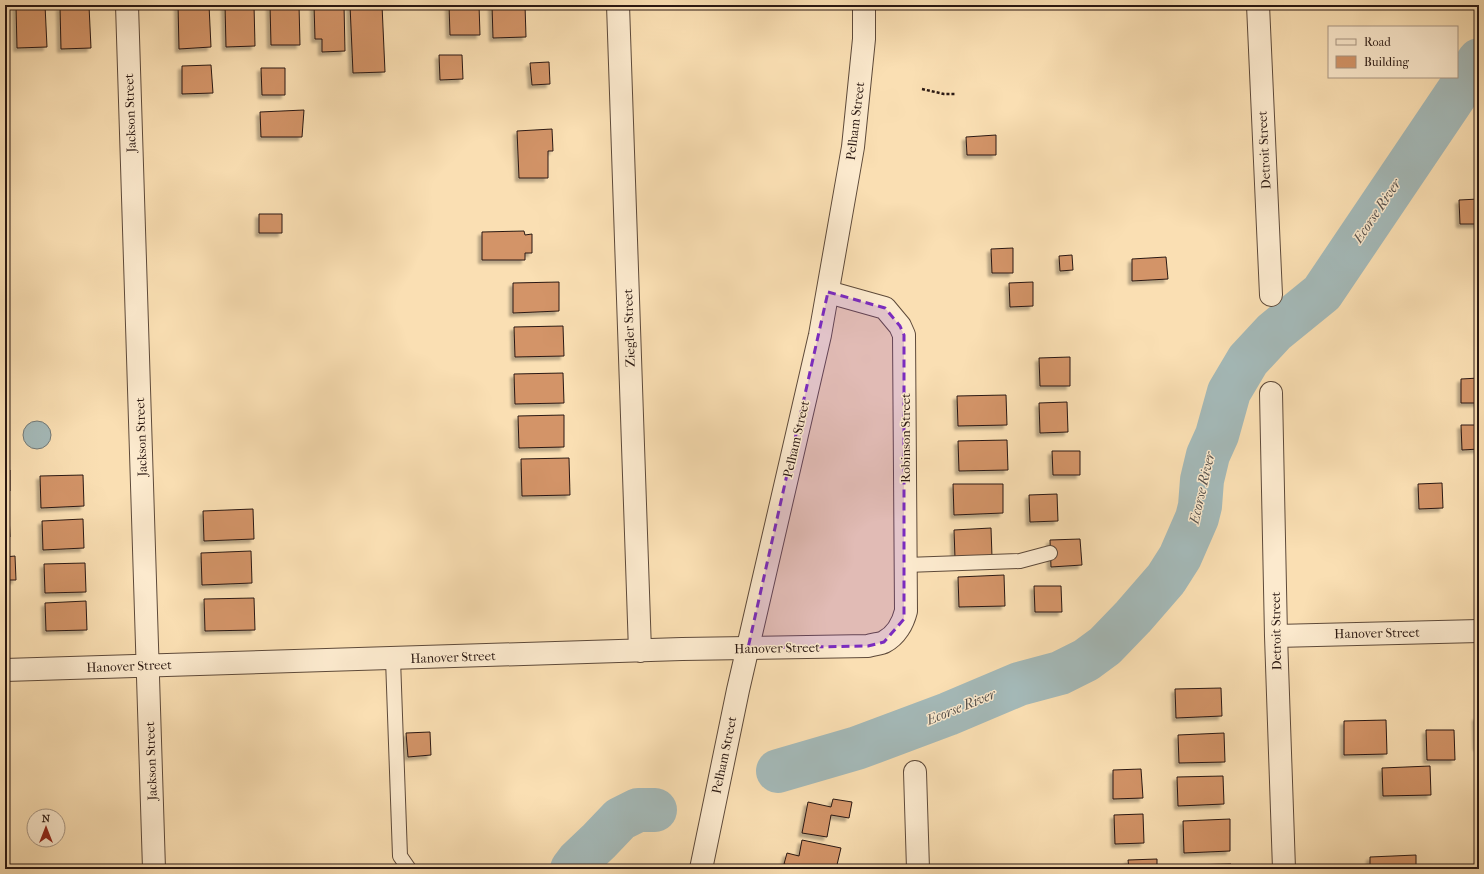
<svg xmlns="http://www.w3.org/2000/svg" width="1484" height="874" viewBox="0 0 1484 874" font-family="'IM FELL French Canon',serif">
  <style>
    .water { fill: #a4b9b8; stroke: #737976 }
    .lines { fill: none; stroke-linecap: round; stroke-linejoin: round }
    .river { stroke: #a4b9b8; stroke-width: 44 }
    .building { fill: #d39467; stroke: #2a1812; filter: url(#shadow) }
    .service-casing { stroke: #5e4a3a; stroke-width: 16 }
    .minor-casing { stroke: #5e4a3a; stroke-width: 24 }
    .tertiary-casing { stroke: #5e4a3a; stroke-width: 24 }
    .path { stroke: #2a1812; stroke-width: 2.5; stroke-dasharray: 3 2; stroke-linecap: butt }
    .service { stroke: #fceace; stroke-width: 14 }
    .minor { stroke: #fceace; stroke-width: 22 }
    .tertiary { stroke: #fceace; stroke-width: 22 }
    .marked { fill: #7b2cbf; fill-opacity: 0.2; stroke: #7b2cbf; stroke-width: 3; stroke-dasharray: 8 5; stroke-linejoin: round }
    .labels { text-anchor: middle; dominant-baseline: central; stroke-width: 3; stroke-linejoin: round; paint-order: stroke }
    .street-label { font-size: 13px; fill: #2a1812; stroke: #fceace }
    .water-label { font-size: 14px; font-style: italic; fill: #55504c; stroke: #fceace }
  </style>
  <defs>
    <filter id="shadow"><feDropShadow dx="-3.5" dy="3.5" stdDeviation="1" flood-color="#0004"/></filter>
  </defs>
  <rect width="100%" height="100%" fill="#fadfb3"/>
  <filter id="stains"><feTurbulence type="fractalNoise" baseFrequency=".005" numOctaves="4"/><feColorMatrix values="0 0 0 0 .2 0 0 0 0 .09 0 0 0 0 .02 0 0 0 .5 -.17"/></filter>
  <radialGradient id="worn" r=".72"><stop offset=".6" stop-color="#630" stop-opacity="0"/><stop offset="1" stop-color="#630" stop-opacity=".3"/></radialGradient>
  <path class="water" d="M23 435a14 14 0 1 1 28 0a14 14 0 1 1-28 0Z"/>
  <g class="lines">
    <path class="river" d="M 778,771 L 857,748 L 948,714 L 1019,684 L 1060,673 L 1086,660 L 1105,646 L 1133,617 L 1166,579 L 1180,557 L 1197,518 L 1200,506 L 1202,480 L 1208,455 L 1217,435 L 1229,392 L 1248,360 L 1274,332 L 1322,293 L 1479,60
      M 572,869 L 578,861 L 599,841 L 620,819 L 638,810 L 655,810"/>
  </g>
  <path class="building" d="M 45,5 L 47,47 L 17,48 L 16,6 Z
    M 178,5 L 209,5 L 211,47 L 179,49 Z
    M 225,5 L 254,5 L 255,46 L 226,47 Z
    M 270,5 L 299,5 L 300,45 L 271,45 Z
    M 314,5 L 344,5 L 345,51 L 322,52 L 322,39 L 315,39 Z
    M 350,5 L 382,5 L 385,72 L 353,73 Z
    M 449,5 L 479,5 L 480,35 L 450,35 Z
    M 492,5 L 525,5 L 526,37 L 493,38 Z
    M 5,6 L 7,48 L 5,48 Z
    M 89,6 L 91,48 L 61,49 L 60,7 Z
    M 439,55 L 462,55 L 463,79 L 440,80 Z
    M 549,62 L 550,84 L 532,85 L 530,63 Z
    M 211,65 L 213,93 L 182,94 L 182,66 Z
    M 261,68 L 285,68 L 285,95 L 262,95 Z
    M 304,110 L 302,137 L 261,137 L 260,112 Z
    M 552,129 L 553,151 L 548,151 L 548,178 L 519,178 L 517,131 Z
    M 996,135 L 996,155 L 967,155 L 966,137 Z
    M 1479,199 L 1479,224 L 1460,224 L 1459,200 Z
    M 259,214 L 282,214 L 282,233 L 259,233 Z
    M 524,231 L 525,235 L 532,234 L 532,253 L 525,253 L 525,260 L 482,260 L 482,232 Z
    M 1013,248 L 1013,273 L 992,273 L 991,249 Z
    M 1072,255 L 1073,270 L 1060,271 L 1059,256 Z
    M 1166,257 L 1168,279 L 1132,281 L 1132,259 Z
    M 559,282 L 559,311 L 513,313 L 513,283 Z
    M 1033,282 L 1033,306 L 1010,307 L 1009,283 Z
    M 5,304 L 7,304 L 7,331 L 5,331 Z
    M 563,326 L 564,356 L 515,357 L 514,327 Z
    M 1070,357 L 1070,386 L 1040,386 L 1039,358 Z
    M 563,373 L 564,403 L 515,404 L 514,374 Z
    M 1479,378 L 1479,403 L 1461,403 L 1461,379 Z
    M 1006,395 L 1007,425 L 958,426 L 957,396 Z
    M 1067,402 L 1068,432 L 1040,433 L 1039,403 Z
    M 564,415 L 564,447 L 519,448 L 518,416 Z
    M 1461,425 L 1479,425 L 1479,449 L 1462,450 Z
    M 1007,440 L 1008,470 L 959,471 L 958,441 Z
    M 1052,451 L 1080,451 L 1080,475 L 1053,475 Z
    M 5,455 L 6,455 L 6,470 L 10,470 L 10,491 L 5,491 Z
    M 569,458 L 570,495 L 522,496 L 521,459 Z
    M 83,475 L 84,506 L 41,508 L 40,476 Z
    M 1442,483 L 1443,508 L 1419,509 L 1418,484 Z
    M 953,484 L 1003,484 L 1003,513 L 954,515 Z
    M 1057,494 L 1058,521 L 1030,522 L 1029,495 Z
    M 253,509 L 254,539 L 204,541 L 203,511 Z
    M 9,513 L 10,537 L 5,537 L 5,514 Z
    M 83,519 L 84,548 L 43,550 L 42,521 Z
    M 991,528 L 992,557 L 955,558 L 954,530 Z
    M 1080,539 L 1082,565 L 1051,567 L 1050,540 Z
    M 251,551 L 252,583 L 202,585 L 201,553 Z
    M 15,556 L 16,580 L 5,580 L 5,557 Z
    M 85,563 L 86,592 L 45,593 L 44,564 Z
    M 1004,575 L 1005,606 L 959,607 L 958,577 Z
    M 1034,586 L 1061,586 L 1062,612 L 1035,612 Z
    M 254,598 L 255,630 L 205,631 L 204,599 Z
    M 86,601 L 87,630 L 46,631 L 45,603 Z
    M 1221,688 L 1222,716 L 1176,718 L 1175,689 Z
    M 1476,717 L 1479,717 L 1479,747 L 1477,747 Z
    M 1386,720 L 1387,754 L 1344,755 L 1344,721 Z
    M 1426,730 L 1454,730 L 1455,760 L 1427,760 Z
    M 430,732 L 431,755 L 408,757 L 406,733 Z
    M 1224,733 L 1225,762 L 1179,763 L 1178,735 Z
    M 1430,766 L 1431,795 L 1383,796 L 1382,768 Z
    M 1141,769 L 1143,798 L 1113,799 L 1113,770 Z
    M 1223,776 L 1224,804 L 1178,806 L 1177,777 Z
    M 833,799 L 852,802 L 849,818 L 831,815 L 827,837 L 802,833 L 808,802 L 831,807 Z
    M 1143,814 L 1144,843 L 1115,844 L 1114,815 Z
    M 1230,819 L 1230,851 L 1184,853 L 1183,821 Z
    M 802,840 L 841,848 L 836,869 L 807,869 L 784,864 L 787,853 L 799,856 Z
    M 1416,855 L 1416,869 L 1370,869 L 1370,857 Z
    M 1157,859 L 1157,869 L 1129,869 L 1128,860 Z
    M 1231,864 L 1231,869 L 1184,869 L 1184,865 Z"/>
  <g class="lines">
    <defs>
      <path id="service" d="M 906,565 L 1020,561 L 1050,553
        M 393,659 L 400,856 L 409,869"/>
      <path id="minor" d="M 127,5 L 154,869
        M 618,5 L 640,651
        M 1258,5 L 1271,295
        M 1271,393 L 1276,636 L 1284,869
        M 1276,636 L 1479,631
        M 5,670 L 682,649 L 868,646 C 873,644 880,644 884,642 C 896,636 903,623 906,611 L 904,335 L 900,326 L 885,308 L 828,292
        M 915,772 L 918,869"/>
      <path id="tertiary" d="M 701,869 L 738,690 L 820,335 L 853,147 L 864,39 L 864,5"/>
    </defs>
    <use href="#service" class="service-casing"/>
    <use href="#minor" class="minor-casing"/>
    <use href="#tertiary" class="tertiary-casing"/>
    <path class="path" d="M 922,89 L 944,94 L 956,94"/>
    <use href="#service" class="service"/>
    <use href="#minor" class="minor"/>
    <use href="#tertiary" class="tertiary"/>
  </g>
  <path class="marked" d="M 828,292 L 885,308 L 900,326 L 904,335 L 904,619 L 884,642 L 868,646 L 748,648 Z"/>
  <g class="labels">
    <g class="street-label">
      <text transform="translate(130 113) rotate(-92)">Jackson Street</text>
      <text transform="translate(855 121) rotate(-83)">Pelham Street</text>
      <text transform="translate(1264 150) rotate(-93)">Detroit Street</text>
      <text transform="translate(629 328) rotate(-92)">Ziegler Street</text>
      <text transform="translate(141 437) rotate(-92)">Jackson Street</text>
      <text transform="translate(905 438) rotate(-90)">Robinson Street</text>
      <text transform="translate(796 439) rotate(-77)">Pelham Street</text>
      <text transform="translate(1276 631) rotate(-91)">Detroit Street</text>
      <text transform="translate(1377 633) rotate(-1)">Hanover Street</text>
      <text transform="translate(777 648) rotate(-1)">Hanover Street</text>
      <text transform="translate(453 657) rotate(-2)">Hanover Street</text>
      <text transform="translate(129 666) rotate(-2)">Hanover Street</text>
      <text transform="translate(724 755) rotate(-78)">Pelham Street</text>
      <text transform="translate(151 761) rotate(-92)">Jackson Street</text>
    </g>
    <g class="water-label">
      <text transform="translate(1377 211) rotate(-56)">Ecorse River</text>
      <text transform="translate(1202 488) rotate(-77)">Ecorse River</text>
      <text transform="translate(961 707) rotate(-22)">Ecorse River</text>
    </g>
  </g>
  <rect width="1484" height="874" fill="none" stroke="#fadfb3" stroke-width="20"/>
  <rect x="6" y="6" width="1472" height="862" fill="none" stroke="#2a1812" stroke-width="2"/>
  <rect x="10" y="10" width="1464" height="854" fill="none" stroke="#2a1812"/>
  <rect x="1328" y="26" width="130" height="52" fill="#fceace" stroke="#a89683"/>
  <rect x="1336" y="39" width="20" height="6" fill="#fceace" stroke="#a89683"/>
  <text x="1364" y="46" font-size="12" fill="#2a1812">Road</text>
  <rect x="1336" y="56" width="20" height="12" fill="#d39467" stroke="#a89683"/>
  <text x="1364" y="66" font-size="12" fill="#2a1812">Building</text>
  <g transform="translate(46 828)"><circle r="19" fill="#fceace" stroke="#a89683"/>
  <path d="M0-3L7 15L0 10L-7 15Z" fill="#8f2418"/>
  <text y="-6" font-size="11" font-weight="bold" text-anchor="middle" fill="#2a1812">N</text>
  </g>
  <rect width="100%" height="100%" filter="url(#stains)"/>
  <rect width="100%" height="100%" fill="url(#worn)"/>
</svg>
